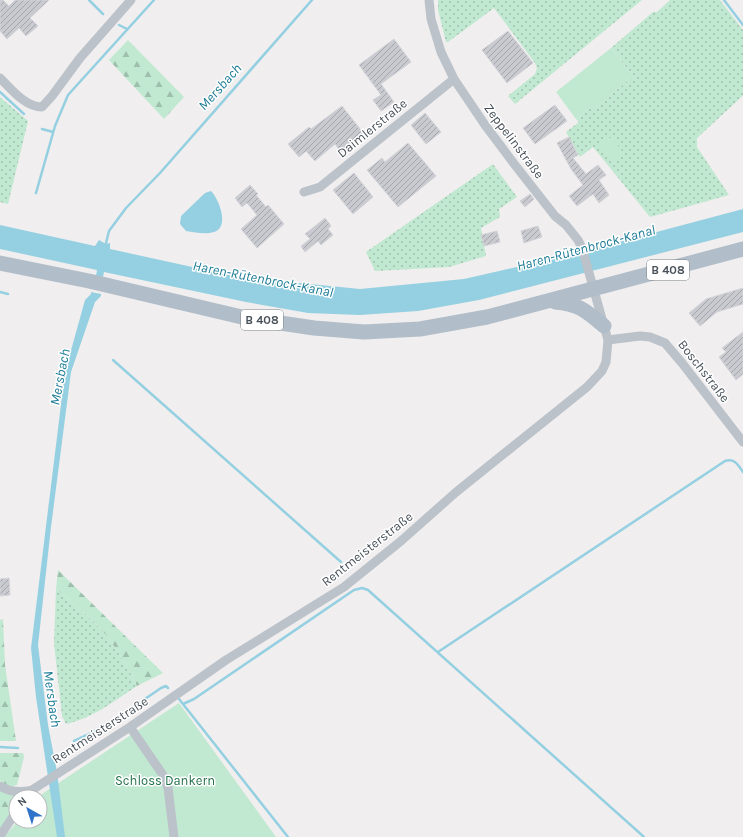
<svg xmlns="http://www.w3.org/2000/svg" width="743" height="837" viewBox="0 0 743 837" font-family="Karla,sans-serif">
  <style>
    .grass { fill: url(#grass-dots) }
    .forest { fill: url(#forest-firs) }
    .park { fill: #c1e9d1 }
    .water { fill: #94d0e1 }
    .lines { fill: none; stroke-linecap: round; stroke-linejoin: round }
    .stream { stroke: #94d0e1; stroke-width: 2.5 }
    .building { fill: url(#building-hatch); stroke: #d3d4d9 }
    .street { stroke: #bbc2c9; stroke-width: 9 }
    .primary { stroke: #b1bdc9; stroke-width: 15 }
    .labels { text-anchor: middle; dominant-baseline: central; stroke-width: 3; stroke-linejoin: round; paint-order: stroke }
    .shield { fill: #fff; stroke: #7f858b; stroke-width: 1 }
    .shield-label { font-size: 12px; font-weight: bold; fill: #485159 }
    .street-label { font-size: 13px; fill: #485159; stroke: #fff }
    .park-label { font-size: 13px; fill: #22714a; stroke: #fff }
    .water-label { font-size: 14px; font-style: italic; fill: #1e7d97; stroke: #fff }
  </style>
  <defs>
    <pattern id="grass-dots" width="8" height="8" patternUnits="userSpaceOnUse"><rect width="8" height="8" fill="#c1e9d1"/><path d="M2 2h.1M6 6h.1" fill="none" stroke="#9fbfad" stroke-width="1.8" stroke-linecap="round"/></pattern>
    <pattern id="forest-firs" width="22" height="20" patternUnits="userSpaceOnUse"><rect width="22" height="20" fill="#c1e9d1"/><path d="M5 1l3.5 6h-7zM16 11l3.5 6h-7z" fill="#9fbfad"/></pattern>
    <pattern id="building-hatch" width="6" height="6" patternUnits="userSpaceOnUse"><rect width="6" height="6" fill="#c9cad0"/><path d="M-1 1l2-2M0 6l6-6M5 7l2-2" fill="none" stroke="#a5a6ac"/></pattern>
  </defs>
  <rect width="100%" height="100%" fill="#f0eeee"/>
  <path class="grass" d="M 438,0 L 642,0 L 515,104 L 508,96 L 535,74 L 537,68 L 535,63 L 494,8 L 448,42 L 446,42 L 438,10 Z
    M 670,0 L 720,0 L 743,30 L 743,95 L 735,103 L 697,138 L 697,147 L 729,195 L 650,217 L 593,147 L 580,157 L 566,132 L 579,122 L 576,119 L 591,107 L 598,106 L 633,76 L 611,48 L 653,12 L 657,12 Z
    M 0,97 L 28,121 L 8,204 L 0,202 Z
    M 493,164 L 517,197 L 499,209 L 500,217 L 481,228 L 486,256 L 449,267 L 375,271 L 366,252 Z
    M 56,589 C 75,604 99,624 112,643 C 122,657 130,671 137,686 C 114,701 93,718 66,724 L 62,716 L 54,643 Z"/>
  <path class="forest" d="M 128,40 L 184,97 L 164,119 L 109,60 Z
    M 58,570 L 163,673 L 137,686 C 130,671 122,657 112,643 C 99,624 75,604 56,589 Z
    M 3,619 L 5,665 L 16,741 L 0,741 L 0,620 Z
    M 0,753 L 23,753 L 24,757 L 17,785 C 9,788 5,785 0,780 Z
    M 0,790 L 17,797 L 16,806 L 0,830 Z"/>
  <path class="park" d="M 611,48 L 633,76 L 598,106 L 591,107 L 576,119 L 556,92 Z
    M 606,138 L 612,138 L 622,151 L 622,156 L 615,161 L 611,161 L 599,146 L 600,142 Z
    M 179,703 L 276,837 L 4,837 L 18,821 L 40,821 L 40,797 L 42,794 Z"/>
  <path class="water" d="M 211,191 C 219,199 230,227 214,232 C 205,235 195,232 186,231 L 180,224 L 181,216 L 205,193 Z
    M 743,209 L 743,232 L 479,300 L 418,311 L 360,315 L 308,313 L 246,302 L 104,272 L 103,277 L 96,276 L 97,270 L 0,249 L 0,225 L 95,246 L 99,240 L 106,244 L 110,243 L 110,249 L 238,277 L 360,289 L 464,279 L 574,254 Z
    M 91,292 L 101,294 L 101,296 L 95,302 L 71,372 L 51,527 L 38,645 L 48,725 L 57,772 L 65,837 L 57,837 L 36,697 L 31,648 L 65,372 L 85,300 L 91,294 Z"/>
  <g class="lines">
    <path class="stream" d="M 89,0 L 103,14
      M 724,0 L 743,25
      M 119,25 L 127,29
      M 0,92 L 24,114
      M 42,129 L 53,132
      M 36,193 L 55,126 L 68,95 L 154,0
      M 105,247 L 109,231 L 126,208 L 160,173 L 312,0
      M 0,292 L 8,294
      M 113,360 L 341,562
      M 438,652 L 725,461 C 735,458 738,465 743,472
      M 179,699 L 288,837
      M 183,704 L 194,699 L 354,590 L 362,588 L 368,590 L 644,837
      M 126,712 L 161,688 L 166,686 L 168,688
      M 74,741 L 87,735 L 113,721
      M 0,747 L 18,748"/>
  </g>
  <path class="building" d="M 0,0 L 3,0 L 9,6 L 15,0 L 49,0 L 30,18 L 38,26 L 26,36 L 19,28 L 7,39 L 0,31 Z
    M 508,31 L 533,63 L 507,83 L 482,50 Z
    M 394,39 L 411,62 L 381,84 L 394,102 L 381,111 L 373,100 L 381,95 L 359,65 Z
    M 555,105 L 567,121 L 535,144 L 523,128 Z
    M 342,106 L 364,134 L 341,152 L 335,144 L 315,161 L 306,151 L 299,157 L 288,144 L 309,127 L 311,129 Z
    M 425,113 L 441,132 L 426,144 L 411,125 Z
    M 569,137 L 578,155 L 573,158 L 586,174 L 598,165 L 606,175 L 599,180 L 609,195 L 599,203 L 593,194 L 577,206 L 569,196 L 583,185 L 571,169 L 557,143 Z
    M 408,143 L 436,176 L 398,207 L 367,170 L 382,158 L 385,162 Z
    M 354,173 L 373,197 L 353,214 L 333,190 Z
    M 250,185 L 258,194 L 256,195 L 266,207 L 268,205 L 284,224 L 257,248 L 241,229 L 257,215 L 247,203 L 242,207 L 235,198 Z
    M 530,194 L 534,199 L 525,207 L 520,201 Z
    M 325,218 L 331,226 L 328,229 L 333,235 L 321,245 L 318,241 L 305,252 L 301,246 L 310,239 L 305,234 Z
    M 538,226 L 542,237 L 524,243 L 521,231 Z
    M 497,231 L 500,242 L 484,246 L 481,235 Z
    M 743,288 L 743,304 L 717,312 L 700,326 L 689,313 L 706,299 Z
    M 743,332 L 743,374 L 736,380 L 719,357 L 726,352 L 722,348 Z
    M 9,578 L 10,595 L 0,596 L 0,579 Z"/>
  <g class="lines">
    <path class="street" d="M 0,78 C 11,89 25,107 42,107 L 52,96 L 80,58 L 131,0
      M 304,192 L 320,187 L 454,79
      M 608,340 L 640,336 L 650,337 L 665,343 L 682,363 L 743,442
      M 130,727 L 163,775 L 168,788 L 174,837
      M 0,786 C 10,792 20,793 32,790 L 130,727 L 226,660 L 344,587 L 401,541 L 455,493 L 587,387 L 602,371 L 606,362 L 608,340 L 582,248 L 578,240 L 566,225 L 555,216 L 515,165 L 485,125 L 454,79 L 441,52 L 431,19 L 429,0
      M 0,836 L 16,812"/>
    <path class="primary" d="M 0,263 L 89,281 L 246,318 L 314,328 L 364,332 L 420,329 L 487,317 L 743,249
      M 555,302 C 580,304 586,311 604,326"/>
  </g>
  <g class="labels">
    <g class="shield">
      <rect x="647" y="260" width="42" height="20" rx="3"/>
      <rect x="241" y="310" width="42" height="20" rx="3"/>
    </g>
    <g class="shield-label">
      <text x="668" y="270">B 408</text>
      <text x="262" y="320">B 408</text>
    </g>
    <g class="street-label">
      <text transform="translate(372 128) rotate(-39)">Daimlerstraße</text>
      <text transform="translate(514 141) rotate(53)">Zeppelinstraße</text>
      <text transform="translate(704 371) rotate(52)">Boschstraße</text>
      <text transform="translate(367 549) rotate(-38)">Rentmeisterstraße</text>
      <text transform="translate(100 730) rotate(-33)">Rentmeisterstraße</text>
    </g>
    <g class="park-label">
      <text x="165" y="780">Schloss Dankern</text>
    </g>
    <g class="water-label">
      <text transform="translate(220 87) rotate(-48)">Mersbach</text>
      <text transform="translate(586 248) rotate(-15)">Haren-Rütenbrock-Kanal</text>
      <text transform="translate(263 279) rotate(11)">Haren-Rütenbrock-Kanal</text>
      <text transform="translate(60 377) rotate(-79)">Mersbach</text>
      <text transform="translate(52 699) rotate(82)">Mersbach</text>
    </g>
  </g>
  <g transform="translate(28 809) rotate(321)"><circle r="19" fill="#ffffff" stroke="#b6b9bd"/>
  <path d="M0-3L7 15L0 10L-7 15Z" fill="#2f72c9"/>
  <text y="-6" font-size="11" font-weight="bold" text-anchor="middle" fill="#485159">N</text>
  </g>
</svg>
